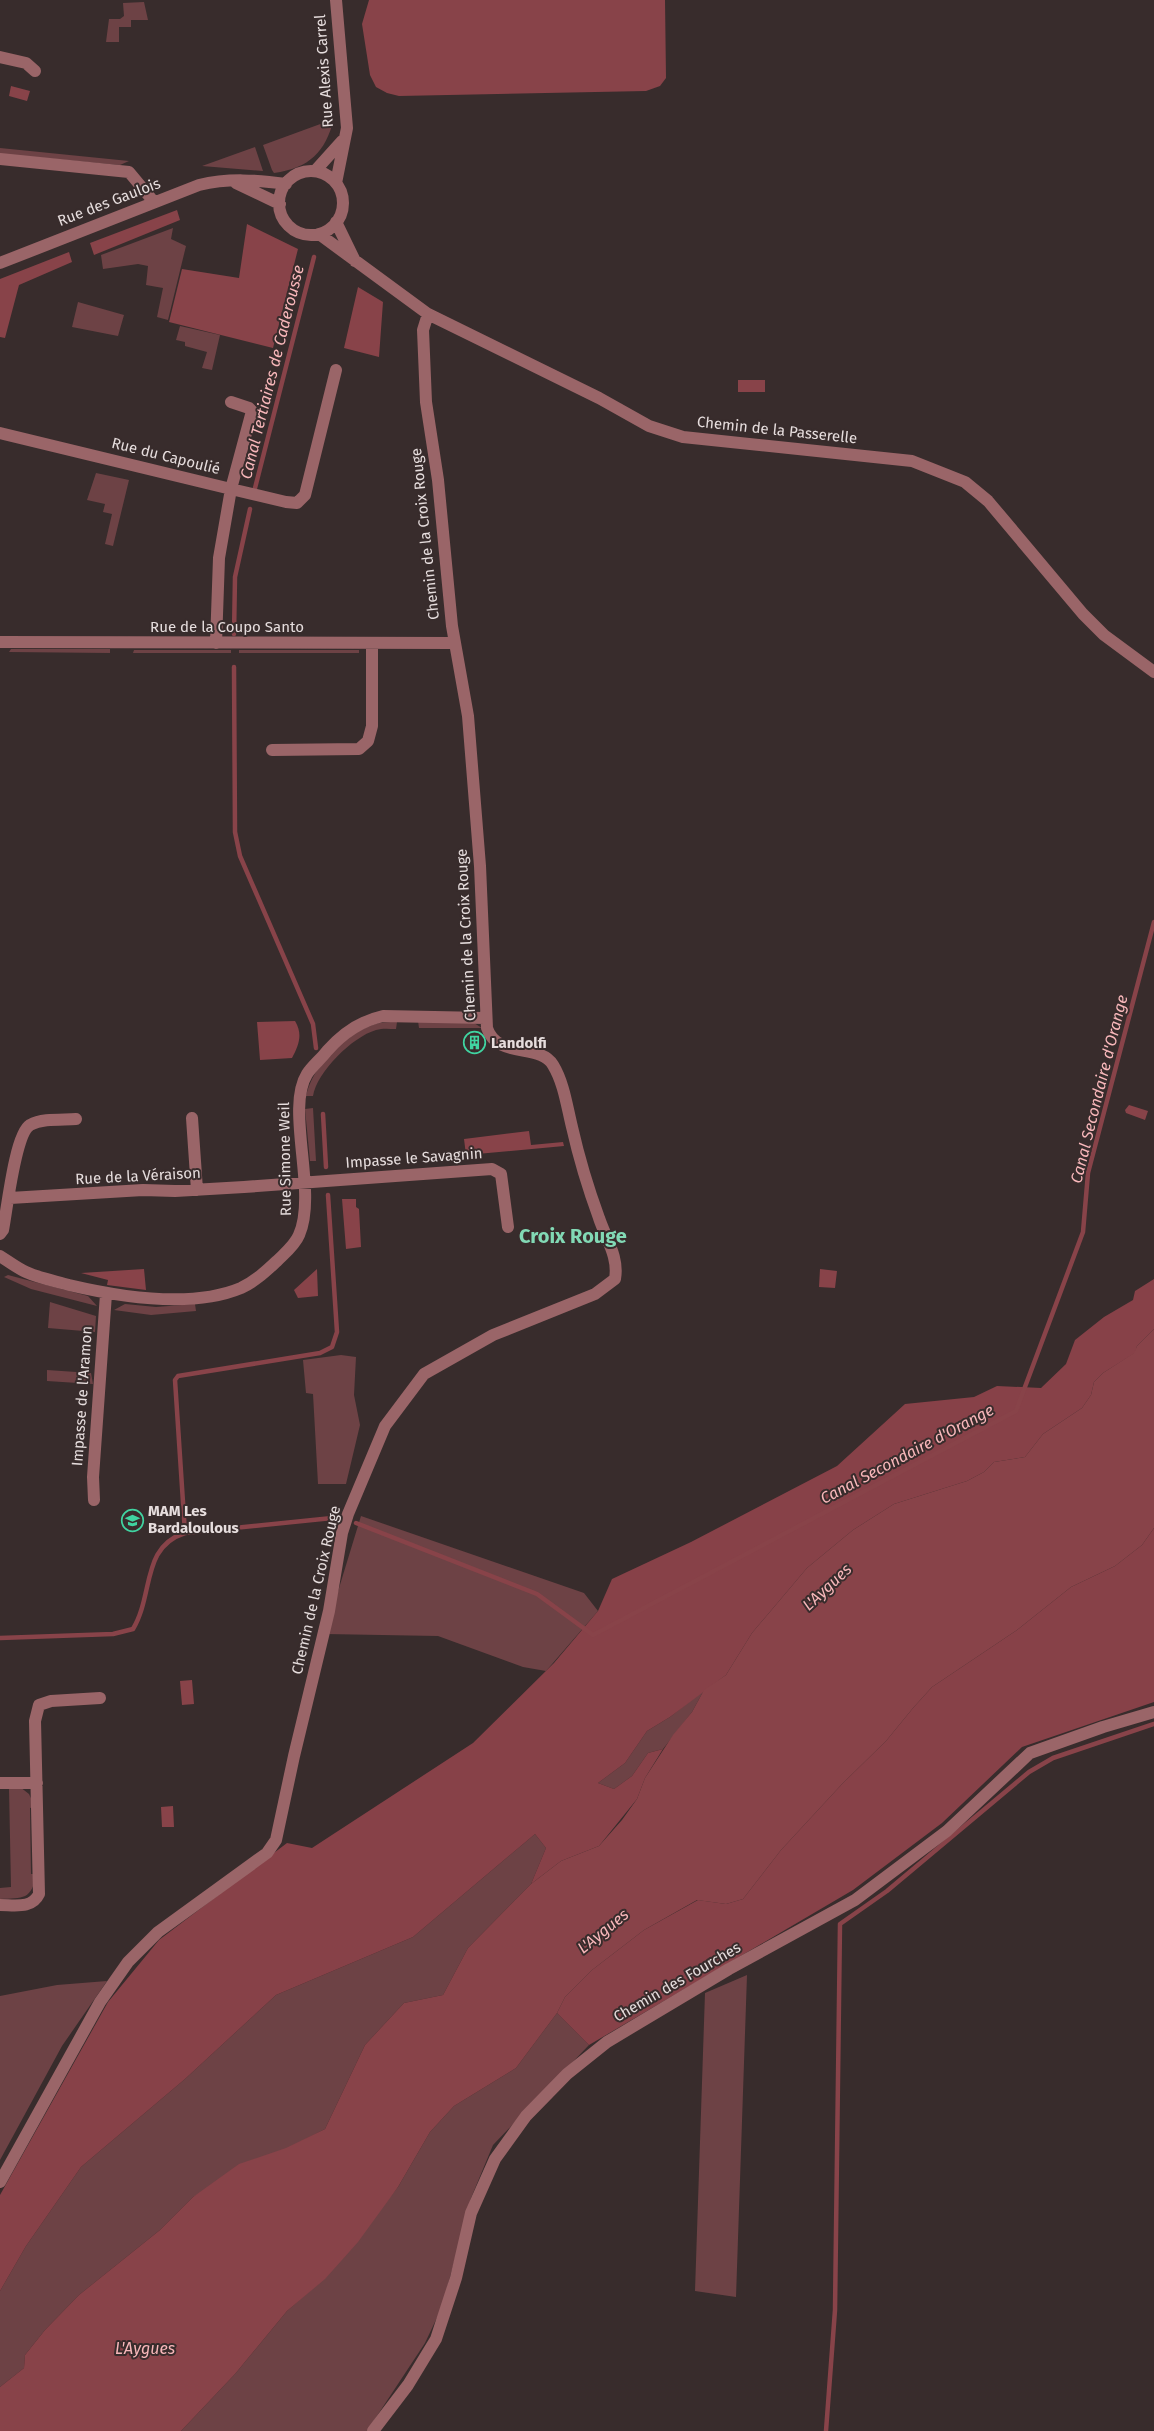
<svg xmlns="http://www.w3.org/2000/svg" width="1154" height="2431" viewBox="0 0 1154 2431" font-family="'Fira Sans',sans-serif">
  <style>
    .green { fill: #6d4245 }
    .forest { fill: #874148 }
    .water { fill: #884349 }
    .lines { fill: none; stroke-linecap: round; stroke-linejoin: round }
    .stream { stroke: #884349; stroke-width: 4.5 }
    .minor { stroke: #9a6568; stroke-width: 12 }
    .labels { text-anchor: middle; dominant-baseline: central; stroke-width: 4; stroke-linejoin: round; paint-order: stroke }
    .street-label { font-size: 15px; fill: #e6dddd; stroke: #382c2c }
    .poi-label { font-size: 15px; font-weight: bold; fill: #e6dddd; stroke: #382c2c; text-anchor: start }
    .water-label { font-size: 16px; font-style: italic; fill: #f8b7ba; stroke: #382c2c }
    .district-label { font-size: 20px; font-weight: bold; fill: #82d9b5; stroke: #382c2c }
  </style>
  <rect width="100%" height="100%" fill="#382c2c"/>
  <path class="green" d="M 144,2 L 148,20 L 131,20 L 131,27 L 119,27 L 119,42 L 106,42 L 109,19 L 120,19 L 124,16 L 123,3 Z
    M 334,119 C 325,152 310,168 274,173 L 272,170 L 263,145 Z
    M 255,147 L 263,171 L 202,166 Z
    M 0,148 L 129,161 L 120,165 L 0,154 Z
    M 173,228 L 171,239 L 186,246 L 168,320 L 157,317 L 163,288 L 146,285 L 148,266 L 138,264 L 103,269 L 101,255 Z
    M 78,302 L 124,315 L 118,336 L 72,327 Z
    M 180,326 L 220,335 L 212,370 L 202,368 L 207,352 L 185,346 L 185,342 L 176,340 Z
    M 96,473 L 129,480 L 113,546 L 105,544 L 112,514 L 103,512 L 105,504 L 87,500 Z
    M 11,649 L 110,649 L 110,653 L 9,652 Z
    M 134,650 L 231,650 L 231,653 L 133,653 Z
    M 239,650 L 359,650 L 359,653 L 239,653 Z
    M 469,1020 L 482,1028 L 419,1028 L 418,1021 Z
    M 397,1022 L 396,1029 C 389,1029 383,1028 376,1030 C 352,1037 317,1072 313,1096 L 306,1096 C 313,1065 344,1035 373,1025 C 380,1022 389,1022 397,1022 Z
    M 313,1108 L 316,1161 L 310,1161 L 305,1109 Z
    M 8,1275 L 88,1296 L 97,1306 L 31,1289 L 4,1277 Z
    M 50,1302 L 96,1316 L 95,1332 L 48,1328 Z
    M 125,1304 L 156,1307 L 195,1304 L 196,1311 L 151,1315 L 114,1310 Z
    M 341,1355 L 356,1357 L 354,1395 L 360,1425 L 346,1484 L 318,1484 L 313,1394 L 306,1393 L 303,1360 Z
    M 47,1370 L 91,1373 L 93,1384 L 47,1381 Z
    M 361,1516 L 584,1593 L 598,1611 L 546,1671 L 523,1667 L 438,1636 L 325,1634 Z
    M 704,1690 L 692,1712 L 663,1749 L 648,1753 L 632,1776 L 614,1789 L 598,1783 L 625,1763 L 647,1731 L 670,1717 Z
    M 20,1787 L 29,1794 L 35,1807 L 30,1808 L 31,1874 L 36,1874 C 32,1900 23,1898 0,1899 L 0,1888 L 11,1887 L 9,1788 Z
    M 535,1834 L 546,1848 L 531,1884 L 468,1948 L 443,1995 L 404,2003 L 365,2045 L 325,2129 L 193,2197 L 160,2230 L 79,2295 L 45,2330 L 25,2355 L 24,2368 L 0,2387 L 0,2291 L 26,2246 L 81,2167 L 185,2079 L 276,1995 L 413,1937 Z
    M 747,1975 L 736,2297 L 695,2291 L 705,1993 Z
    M 107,1981 L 62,2046 L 0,2160 L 0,1996 L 57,1985 Z
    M 557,2013 L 589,2045 L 493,2145 L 471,2198 L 442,2307 L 425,2343 L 367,2431 L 181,2431 L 235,2374 L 287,2311 L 327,2276 L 398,2187 L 430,2132 L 454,2106 L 516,2068 Z"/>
  <path class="forest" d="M 1154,1279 L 1154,1329 L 1137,1346 L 1135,1353 L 1103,1373 L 1094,1382 L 1091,1395 L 1082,1408 L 1043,1434 L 1025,1457 L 994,1462 L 984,1472 L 967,1481 L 894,1504 L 853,1530 L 807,1568 L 752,1633 L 726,1675 L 670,1717 L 647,1731 L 625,1763 L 598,1783 L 614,1789 L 632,1776 L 648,1753 L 663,1749 L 645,1778 L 637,1799 L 599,1846 L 561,1861 L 531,1884 L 546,1848 L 535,1834 L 413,1937 L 276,1995 L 185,2079 L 81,2167 L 26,2246 L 0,2291 L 0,2195 L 108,2002 L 159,1940 L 287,1843 L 312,1848 L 473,1743 L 554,1663 L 598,1611 L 612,1579 L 691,1542 L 837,1466 L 905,1404 L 974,1397 L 997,1386 L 1041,1388 L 1066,1364 L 1075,1340 L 1104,1317 L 1133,1300 L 1135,1291 Z
    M 1154,1528 L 1154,1702 L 1022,1747 L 942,1823 L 853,1890 L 589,2045 L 557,2013 L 565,1997 L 592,1970 L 644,1930 L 698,1900 L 726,1904 L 743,1899 L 781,1850 L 842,1784 L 886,1741 L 913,1708 L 932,1687 L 1017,1630 L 1071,1587 L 1115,1566 L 1142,1545 Z"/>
  <path class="water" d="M 369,0 L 665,0 L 666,78 L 660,86 L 646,91 L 399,96 L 387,93 L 376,87 L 370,75 L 362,24 Z
    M 11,86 L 30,91 L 27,101 L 9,96 Z
    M 177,210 L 180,220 L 94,255 L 90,243 Z
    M 247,224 L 298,249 L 273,348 L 169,322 L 182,269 L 239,278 Z
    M 69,252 L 72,262 L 19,285 L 5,338 L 0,337 L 0,279 Z
    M 358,287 L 383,302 L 379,357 L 344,348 Z
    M 738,380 L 765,380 L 765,392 L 738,392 Z
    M 295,1021 C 303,1034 299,1045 292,1058 L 260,1060 L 257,1022 Z
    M 1129,1105 L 1148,1111 L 1145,1120 L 1126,1113 L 1125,1110 Z
    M 529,1131 L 531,1145 L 563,1142 L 564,1146 L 466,1155 L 464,1139 Z
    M 342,1199 L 356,1199 L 356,1207 L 359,1209 L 361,1247 L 346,1249 Z
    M 144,1269 L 146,1290 L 107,1285 L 108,1280 L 81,1273 Z
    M 317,1269 L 318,1296 L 298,1298 L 294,1290 Z
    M 820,1269 L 837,1271 L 835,1288 L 819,1287 Z
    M 1154,1329 L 1154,1528 L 1142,1545 L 1115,1566 L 1071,1587 L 1017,1630 L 932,1687 L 913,1708 L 886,1741 L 842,1784 L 781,1850 L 743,1899 L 726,1904 L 697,1900 L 644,1930 L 592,1970 L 565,1997 L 557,2013 L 516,2068 L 454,2106 L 430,2132 L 398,2187 L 358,2242 L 325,2279 L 287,2311 L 235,2374 L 181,2431 L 0,2431 L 0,2387 L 24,2368 L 25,2355 L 45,2330 L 79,2295 L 160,2230 L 193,2197 L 239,2164 L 286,2148 L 325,2129 L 365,2045 L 404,2003 L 443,1995 L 468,1948 L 531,1884 L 561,1861 L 599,1846 L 622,1820 L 637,1799 L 645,1778 L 673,1735 L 692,1712 L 704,1690 L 726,1675 L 752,1633 L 807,1568 L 853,1530 L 894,1504 L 967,1481 L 984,1472 L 994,1462 L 1025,1457 L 1043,1434 L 1082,1408 L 1091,1395 L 1094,1382 L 1103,1373 L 1134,1353 L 1137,1346 Z
    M 192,1680 L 194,1704 L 182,1705 L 180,1681 Z
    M 173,1806 L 174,1827 L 162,1827 L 161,1807 Z"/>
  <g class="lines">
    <path class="stream" d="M 254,492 L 314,257
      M 234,634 L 235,577 L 250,509
      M 234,667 L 235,832 L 240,856 L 313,1024 L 316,1048
      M 323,1114 L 326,1167
      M 356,1523 L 537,1594 L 593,1635 L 1016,1411 L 1083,1232 L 1088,1173 L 1154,922
      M 185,1533 L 175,1380 L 178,1376 L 320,1353 L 332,1347 L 337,1332 L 328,1195
      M 0,1638 L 113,1634 L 133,1629 C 154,1594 141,1547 185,1533 L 342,1517
      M 826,2431 L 835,2310 L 840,1924 L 887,1891 L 1029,1772 L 1053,1758 L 1154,1724"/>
    <path class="minor" d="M 336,0 L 347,128 L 336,183
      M 0,57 L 26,63 L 35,71
      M 0,159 L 129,172 L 154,202
      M 315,171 L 342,141
      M279 203a32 32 0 1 1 64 0a32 32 0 1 1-64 0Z
      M 236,183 L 280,204
      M 336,222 L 355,261
      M 319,234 L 428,314 L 599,398 L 649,426 L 683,437 L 912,461 L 965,482 L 988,501 L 1083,614 L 1104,635 L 1154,672
      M 0,263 L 199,185 C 228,178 257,180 286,184
      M 231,402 L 249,408 L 252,411 L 231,489 L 286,502 L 297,503 L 305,495 L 336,370
      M 0,433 L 231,489 L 219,558 L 216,643
      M 0,642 L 454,643
      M 272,750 L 359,749 L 368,741 L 372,726 L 372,643
      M 192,1118 L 197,1190
      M 10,1198 L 143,1190 L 175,1191 L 244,1187 L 492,1169 L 501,1174 L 508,1227
      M 0,1234 L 3,1230 C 7,1210 15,1134 30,1125 C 43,1118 62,1120 76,1119
      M 0,1256 C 8,1261 17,1268 26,1272 C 39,1278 55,1281 69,1285 C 120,1297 191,1309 241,1288 C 256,1281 266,1271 277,1261 C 285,1253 295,1245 299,1235 C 318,1192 285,1109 307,1074 C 312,1066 321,1059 327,1051 C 343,1033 360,1021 383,1016 L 485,1018
      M 94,1500 L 93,1477 L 106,1294
      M 0,1783 L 37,1783
      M 0,1905 C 15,1905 32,1909 39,1894 L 35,1721 L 39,1705 L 51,1701 L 100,1698
      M 0,2182 L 100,2002 L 128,1962 L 158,1932 L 267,1853 L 276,1840 L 294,1756 L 329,1611 L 342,1533 L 348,1514 L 385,1426 L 424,1374 L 493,1335 L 595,1294 L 615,1279 C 619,1257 606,1239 599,1218 C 588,1188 579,1158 572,1127 C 567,1107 564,1083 553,1065 C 540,1043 497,1059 487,1028 L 480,866 L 468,716 L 452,626 L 438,480 L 426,402 L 423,330 L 428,314
      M 373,2431 L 408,2385 L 436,2339 L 456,2278 L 471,2213 L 495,2159 L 526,2116 L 567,2074 L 607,2042 L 729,1969 L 855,1900 L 947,1831 L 1030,1753 L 1103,1727 L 1154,1712"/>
  </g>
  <defs>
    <symbol id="building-ring" viewBox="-11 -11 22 22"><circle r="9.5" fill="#382c2c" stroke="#40d4a1" stroke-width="1.5"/><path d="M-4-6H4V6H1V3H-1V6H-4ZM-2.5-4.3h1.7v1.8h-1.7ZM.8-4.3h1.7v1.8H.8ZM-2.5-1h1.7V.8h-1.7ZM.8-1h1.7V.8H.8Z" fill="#40d4a1"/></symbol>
    <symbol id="school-ring" viewBox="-11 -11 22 22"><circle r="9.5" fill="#382c2c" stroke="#40d4a1" stroke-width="1.5"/><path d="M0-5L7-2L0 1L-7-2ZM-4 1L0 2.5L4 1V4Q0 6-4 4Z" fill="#40d4a1"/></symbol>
  </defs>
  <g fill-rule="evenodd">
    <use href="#building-ring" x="462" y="1030" width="25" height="25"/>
    <use href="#school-ring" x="120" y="1508" width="25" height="25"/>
  </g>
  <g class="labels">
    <g class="street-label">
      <text transform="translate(324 71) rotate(-94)">Rue Alexis Carrel</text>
      <text transform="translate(109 202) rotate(-21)">Rue des Gaulois</text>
      <text transform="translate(777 430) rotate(6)">Chemin de la Passerelle</text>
      <text transform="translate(166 456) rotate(14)">Rue du Capoulié</text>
      <text transform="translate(425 534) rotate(-96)">Chemin de la Croix Rouge</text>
      <text x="227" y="627">Rue de la Coupo Santo</text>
      <text transform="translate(466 935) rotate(-93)">Chemin de la Croix Rouge</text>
      <text transform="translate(414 1158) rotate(-4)">Impasse le Savagnin</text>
      <text transform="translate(285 1159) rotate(-91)">Rue Simone Weil</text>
      <text transform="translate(138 1176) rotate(-3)">Rue de la Véraison</text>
      <text transform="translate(82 1396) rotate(-86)">Impasse de l'Aramon</text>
      <text transform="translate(316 1590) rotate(-77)">Chemin de la Croix Rouge</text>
      <text transform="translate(677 1982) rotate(-30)">Chemin des Fourches</text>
    </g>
    <g class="poi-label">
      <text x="491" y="1043">Landolfi</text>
      <text x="148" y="1511">MAM Les<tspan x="148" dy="17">Bardaloulous</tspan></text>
    </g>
    <g class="water-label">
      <text transform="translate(272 372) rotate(-76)">Canal Tertiaires de Caderousse</text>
      <text transform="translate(1099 1089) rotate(-76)">Canal Secondaire d'Orange</text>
      <text transform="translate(907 1454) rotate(-28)">Canal Secondaire d'Orange</text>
      <text transform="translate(827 1587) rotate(-43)">L'Aygues</text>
      <text transform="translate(603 1931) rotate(-39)">L'Aygues</text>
      <text x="145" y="2348">L'Aygues</text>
    </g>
    <g class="district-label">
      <text x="573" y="1236">Croix Rouge</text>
    </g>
  </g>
</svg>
